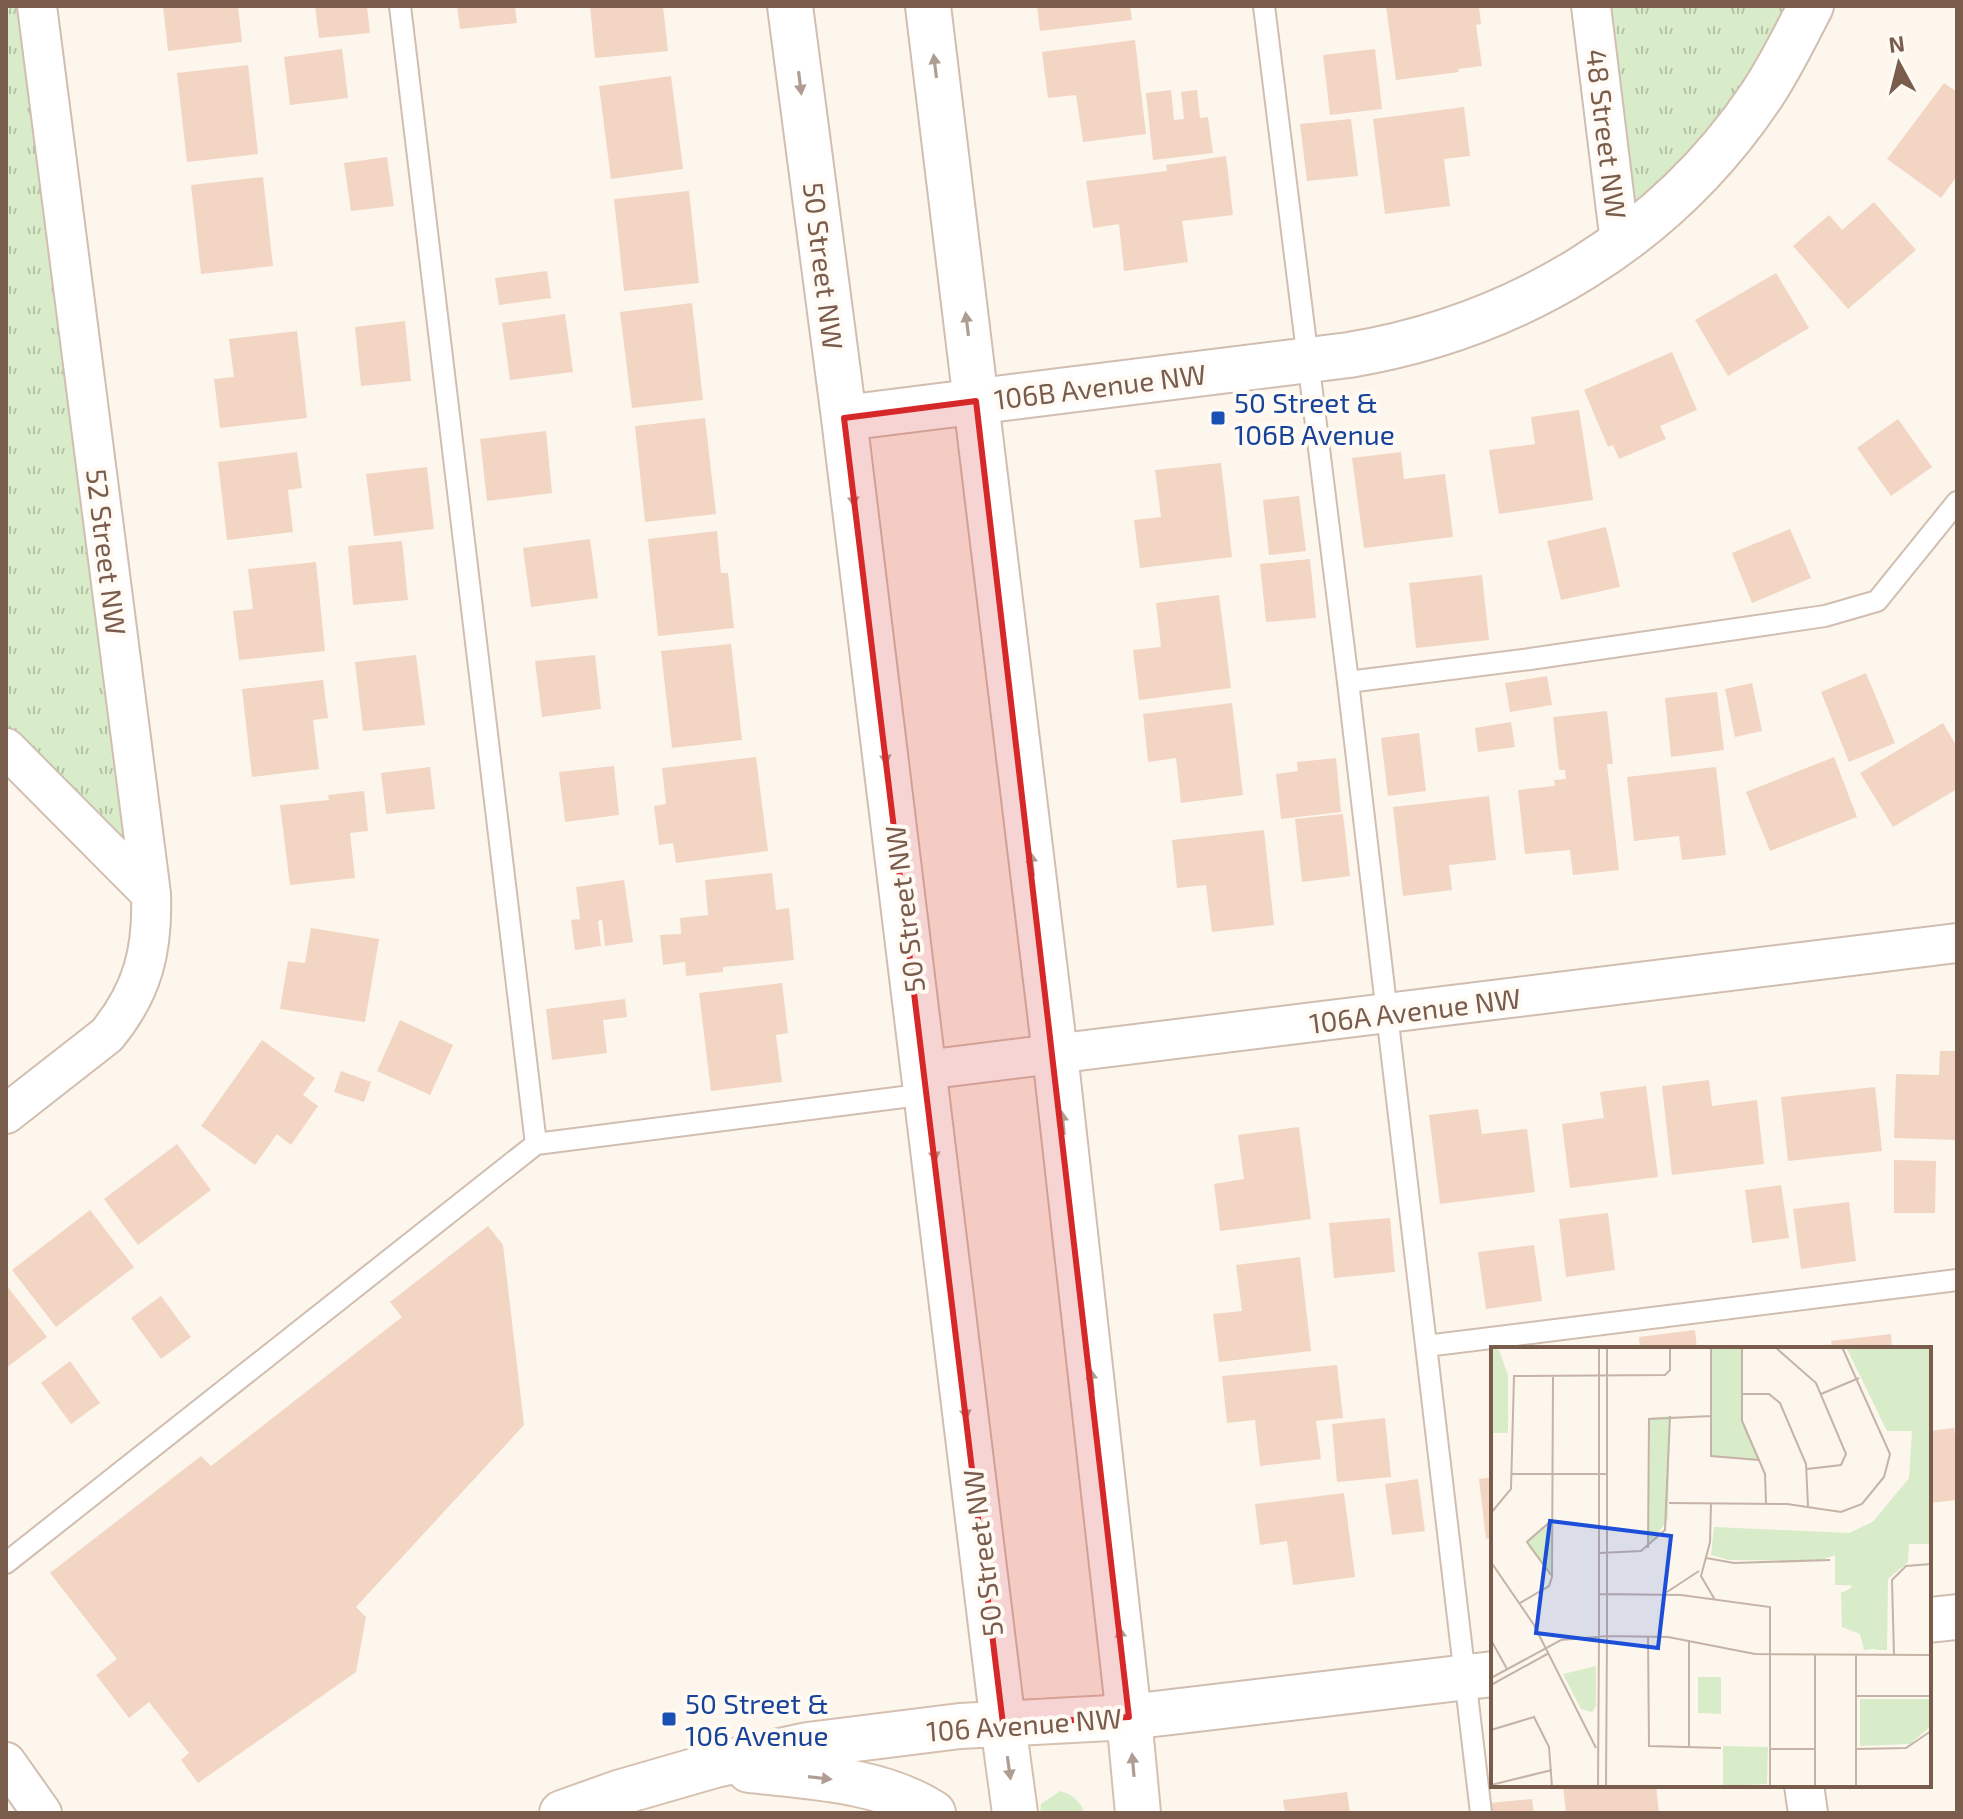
<svg xmlns="http://www.w3.org/2000/svg" width="1963" height="1819" viewBox="0 0 1963 1819" font-family="'Exo 2',sans-serif">
  <style>
    .green { fill: #d8ecc9 }
    .park { fill: url(#park-tufts) }
    .building { fill: #f3d5c3 }
    .lines { fill: none; stroke-linecap: round; stroke-linejoin: round }
    .service-casing { stroke: #d1beb0; stroke-width: 24 }
    .minor-casing { stroke: #d1beb0; stroke-width: 42 }
    .tertiary-casing { stroke: #d1beb0; stroke-width: 48 }
    .secondary-casing { stroke: #d6c0b0; stroke-width: 48 }
    .service { stroke: #fff; stroke-width: 20 }
    .minor { stroke: #fff; stroke-width: 38 }
    .tertiary { stroke: #fff; stroke-width: 44 }
    .secondary { stroke: #fff; stroke-width: 44 }
    .oneway { fill: #af9d94 }
    .marked { fill: #d62828; fill-opacity: 0.2; stroke: #d62828; stroke-width: 6; stroke-linejoin: round }
    .transit-dot { fill: #1a4fb4; stroke: #fffaf3; stroke-width: 3 }
    .labels { text-anchor: middle; dominant-baseline: central; stroke-width: 8; stroke-linejoin: round; paint-order: stroke }
    .street-label { font-size: 28px; fill: #7a5c4d; stroke: #fffaf3 }
    .transit-label { font-size: 28px; fill: #164399; stroke: #fffaf3; text-anchor: start }
    .inset-road { fill: none; stroke: #c5b3a7; stroke-width: 2 }
    .view { fill: #1d4ed8; fill-opacity: 0.15; stroke: #1d4ed8; stroke-width: 4 }
    .inset-edge { fill: none; stroke: #7a5c4d; stroke-width: 4 }
  </style>
  <defs>
    <pattern id="park-tufts" width="24" height="20" patternUnits="userSpaceOnUse" patternTransform="scale(2)"><rect width="24" height="20" fill="#d8ecc9"/><path d="M3 7l-1-3M5 7V3M7 7l1-3M15 17l-1-3M17 17v-4M19 17l1-3" fill="none" stroke="#b4c2a5"/></pattern>
  </defs>
  <rect width="100%" height="100%" fill="#fdf6ec"/>
  <path class="green" d="M 1060,1791 C 1073,1795 1079,1800 1085,1813 L 1040,1813 L 1041,1804 Z"/>
  <path class="park" d="M 12,6 L 37,6 L 151,894 L 6,748 L 6,12 Z
    M 1591,6 L 1811,6 L 1620,243 Z"/>
  <path class="building" d="M 163,6 L 238,6 L 242,42 L 168,51 Z
    M 315,6 L 367,6 L 370,33 L 319,38 Z
    M 457,6 L 515,6 L 517,23 L 460,29 Z
    M 590,6 L 663,6 L 668,51 L 595,58 Z
    M 1037,6 L 1130,6 L 1132,20 L 1040,31 Z
    M 1386,6 L 1479,6 L 1481,24 L 1476,25 L 1482,66 L 1458,69 L 1459,72 L 1396,80 Z
    M 1135,40 L 1146,134 L 1083,142 L 1076,95 L 1048,98 L 1042,52 Z
    M 342,49 L 348,98 L 290,105 L 284,57 Z
    M 1375,49 L 1382,109 L 1330,115 L 1323,55 Z
    M 248,65 L 258,154 L 187,162 L 177,73 Z
    M 671,76 L 683,169 L 611,179 L 599,86 Z
    M 1944,83 L 1957,92 L 1957,176 L 1941,198 L 1887,159 Z
    M 1171,90 L 1174,120 L 1184,119 L 1181,92 L 1197,90 L 1200,118 L 1208,117 L 1213,153 L 1153,160 L 1146,93 Z
    M 1464,107 L 1470,156 L 1444,159 L 1450,206 L 1385,214 L 1373,119 Z
    M 1351,119 L 1358,176 L 1307,181 L 1300,124 Z
    M 1226,156 L 1233,215 L 1182,221 L 1188,262 L 1124,271 L 1119,224 L 1093,228 L 1086,181 L 1167,171 L 1166,165 Z
    M 387,157 L 394,206 L 351,211 L 344,163 Z
    M 263,177 L 273,266 L 201,274 L 191,185 Z
    M 689,191 L 699,283 L 624,291 L 614,199 Z
    M 1874,202 L 1916,250 L 1848,309 L 1793,246 L 1829,215 L 1842,230 Z
    M 547,271 L 551,298 L 499,305 L 495,278 Z
    M 1776,273 L 1809,328 L 1728,376 L 1695,320 Z
    M 692,303 L 703,400 L 632,408 L 620,312 Z
    M 565,314 L 573,372 L 510,380 L 502,323 Z
    M 405,321 L 411,381 L 361,386 L 355,327 Z
    M 297,331 L 307,418 L 220,428 L 214,379 L 234,377 L 229,339 Z
    M 1672,352 L 1697,410 L 1660,426 L 1666,439 L 1619,459 L 1613,445 L 1608,447 L 1584,390 Z
    M 1579,410 L 1593,500 L 1499,514 L 1489,450 L 1535,444 L 1531,417 Z
    M 705,418 L 716,514 L 645,522 L 635,426 Z
    M 1898,419 L 1932,467 L 1891,496 L 1857,448 Z
    M 546,431 L 552,493 L 487,501 L 480,439 Z
    M 297,452 L 302,488 L 288,490 L 293,532 L 227,540 L 218,462 Z
    M 1401,452 L 1404,479 L 1445,474 L 1453,537 L 1364,548 L 1352,458 Z
    M 1221,463 L 1232,557 L 1140,568 L 1134,520 L 1161,517 L 1155,470 Z
    M 427,467 L 434,529 L 374,536 L 366,474 Z
    M 1299,496 L 1306,551 L 1269,555 L 1263,500 Z
    M 1606,527 L 1620,587 L 1561,600 L 1547,541 Z
    M 1790,529 L 1811,578 L 1752,603 L 1732,553 Z
    M 717,531 L 721,573 L 728,573 L 734,628 L 658,636 L 648,539 Z
    M 590,539 L 598,598 L 531,607 L 523,548 Z
    M 402,541 L 408,600 L 353,605 L 348,546 Z
    M 1310,559 L 1316,618 L 1266,622 L 1260,564 Z
    M 316,562 L 325,651 L 239,660 L 233,611 L 253,609 L 248,569 Z
    M 1482,575 L 1489,640 L 1416,648 L 1409,583 Z
    M 1219,595 L 1231,688 L 1139,700 L 1133,650 L 1161,647 L 1156,603 Z
    M 731,644 L 742,740 L 672,748 L 661,651 Z
    M 416,655 L 425,725 L 363,731 L 355,662 Z
    M 595,655 L 601,709 L 542,717 L 535,661 Z
    M 1866,673 L 1895,743 L 1849,762 L 1821,692 Z
    M 1547,676 L 1552,705 L 1510,712 L 1505,683 Z
    M 323,680 L 328,718 L 313,720 L 319,769 L 252,777 L 242,689 Z
    M 1752,683 L 1762,731 L 1735,737 L 1725,689 Z
    M 1717,692 L 1724,750 L 1671,757 L 1665,698 Z
    M 1232,703 L 1243,795 L 1181,803 L 1176,758 L 1148,762 L 1143,714 Z
    M 1607,711 L 1613,764 L 1607,764 L 1619,870 L 1573,875 L 1570,850 L 1525,854 L 1518,790 L 1555,786 L 1554,780 L 1566,779 L 1565,770 L 1559,770 L 1553,717 Z
    M 1511,722 L 1515,747 L 1478,752 L 1475,728 Z
    M 1943,723 L 1957,747 L 1957,789 L 1893,827 L 1860,773 Z
    M 1419,733 L 1426,791 L 1388,796 L 1381,738 Z
    M 756,757 L 768,851 L 676,863 L 673,843 L 659,845 L 654,806 L 666,804 L 662,768 Z
    M 1834,757 L 1857,817 L 1770,851 L 1746,792 Z
    M 1336,758 L 1341,812 L 1281,819 L 1276,774 L 1298,771 L 1297,762 Z
    M 614,766 L 619,815 L 565,822 L 559,772 Z
    M 430,767 L 435,809 L 386,814 L 381,773 Z
    M 1716,767 L 1726,855 L 1682,860 L 1679,836 L 1634,841 L 1627,777 Z
    M 364,791 L 368,831 L 350,833 L 355,878 L 290,885 L 280,805 L 329,800 L 328,795 Z
    M 1489,796 L 1496,860 L 1449,865 L 1452,890 L 1403,896 L 1393,807 Z
    M 1343,814 L 1350,876 L 1302,882 L 1295,819 Z
    M 1264,830 L 1274,925 L 1212,932 L 1206,885 L 1177,888 L 1172,840 Z
    M 772,873 L 776,910 L 789,908 L 794,960 L 723,967 L 723,972 L 686,976 L 685,962 L 663,965 L 660,935 L 681,934 L 680,918 L 708,915 L 705,880 Z
    M 624,880 L 633,942 L 605,946 L 602,920 L 598,921 L 601,946 L 575,950 L 571,920 L 580,919 L 576,887 Z
    M 311,928 L 379,939 L 365,1022 L 280,1009 L 288,961 L 305,963 Z
    M 782,983 L 788,1033 L 776,1035 L 782,1082 L 711,1091 L 699,993 Z
    M 625,999 L 627,1017 L 603,1020 L 607,1053 L 552,1060 L 546,1009 Z
    M 400,1020 L 453,1045 L 430,1095 L 377,1071 Z
    M 262,1040 L 315,1078 L 303,1095 L 318,1106 L 291,1145 L 277,1134 L 255,1165 L 201,1126 Z
    M 1940,1051 L 1957,1051 L 1957,1140 L 1894,1138 L 1896,1074 L 1939,1075 Z
    M 341,1071 L 371,1082 L 364,1102 L 334,1092 Z
    M 1709,1080 L 1712,1106 L 1757,1100 L 1764,1164 L 1672,1175 L 1662,1086 Z
    M 1646,1086 L 1658,1177 L 1570,1188 L 1562,1124 L 1604,1118 L 1600,1092 Z
    M 1875,1087 L 1882,1151 L 1788,1161 L 1781,1097 Z
    M 1478,1109 L 1482,1134 L 1527,1129 L 1535,1192 L 1440,1204 L 1429,1115 Z
    M 1299,1127 L 1311,1219 L 1220,1231 L 1214,1184 L 1244,1179 L 1238,1135 Z
    M 177,1144 L 211,1190 L 138,1245 L 104,1199 Z
    M 1894,1160 L 1936,1161 L 1935,1213 L 1894,1213 Z
    M 1781,1185 L 1789,1238 L 1752,1243 L 1745,1190 Z
    M 1849,1202 L 1856,1261 L 1801,1269 L 1793,1209 Z
    M 90,1210 L 134,1267 L 56,1327 L 12,1270 Z
    M 1608,1213 L 1615,1270 L 1566,1277 L 1559,1219 Z
    M 1390,1218 L 1395,1272 L 1334,1278 L 1329,1223 Z
    M 488,1226 L 503,1245 L 524,1425 L 356,1607 L 366,1617 L 356,1672 L 198,1783 L 181,1760 L 189,1753 L 149,1702 L 129,1718 L 96,1675 L 117,1659 L 50,1573 L 201,1456 L 211,1466 L 402,1317 L 390,1302 Z
    M 1534,1245 L 1542,1301 L 1486,1309 L 1478,1252 Z
    M 1300,1257 L 1311,1351 L 1219,1362 L 1213,1314 L 1242,1311 L 1236,1265 Z
    M 6,1285 L 47,1337 L 6,1368 Z
    M 161,1296 L 191,1337 L 161,1359 L 131,1318 Z
    M 1695,1330 L 1697,1349 L 1640,1349 L 1639,1337 Z
    M 1891,1334 L 1892,1349 L 1832,1349 L 1831,1341 Z
    M 70,1361 L 100,1403 L 71,1424 L 41,1383 Z
    M 1337,1365 L 1343,1418 L 1316,1421 L 1321,1459 L 1260,1466 L 1255,1420 L 1227,1423 L 1222,1376 Z
    M 1385,1418 L 1391,1477 L 1337,1482 L 1332,1424 Z
    M 1954,1428 L 1957,1455 L 1957,1500 L 1929,1503 L 1929,1431 Z
    M 1493,1477 L 1493,1538 L 1486,1539 L 1479,1479 Z
    M 1418,1479 L 1425,1531 L 1392,1535 L 1385,1484 Z
    M 1344,1493 L 1355,1577 L 1293,1585 L 1287,1541 L 1260,1545 L 1255,1504 Z
    M 1563,1785 L 1611,1785 L 1611,1787 L 1656,1785 L 1659,1813 L 1566,1813 Z
    M 1347,1792 L 1350,1813 L 1285,1813 L 1283,1800 Z
    M 1532,1799 L 1534,1813 L 1489,1813 L 1488,1803 Z"/>
  <g class="lines">
    <defs>
      <path id="service" d="M 400,6 L 536,1144
        M 1264,6 L 1348,682
        M 1426,1346 L 1957,1280
        M 6,1563 L 536,1144 L 927,1094
        M 1481,1813 L 1348,682 L 1530,659 L 1825,616 L 1877,601 L 1957,502"/>
      <path id="minor" d="M 1591,6 L 1620,243
        M 6,748 L 151,894
        M 924,1070 L 1957,943
        M 6,1114 L 107,1035 C 143,991 153,950 151,894 L 37,6
        M 6,1762 L 42,1813
        M 1804,1785 L 1808,1813"/>
      <path id="tertiary" d="M 790,6 L 844,418 L 1003,1724
        M 928,6 L 1055,1054 L 1129,1717 L 1493,1674
        M 844,418 L 1349,355 C 1516,327 1665,239 1761,96 C 1780,68 1795,36 1811,6
        M 1929,1620 L 1957,1617"/>
      <path id="secondary" d="M 1003,1724 L 1015,1813
        M 749,1770 C 810,1777 880,1779 933,1813
        M 562,1813 L 618,1793 L 715,1765 L 808,1745 L 960,1726 L 1129,1717 L 1138,1813"/>
    </defs>
    <use href="#service" class="service-casing"/>
    <use href="#minor" class="minor-casing"/>
    <use href="#tertiary" class="tertiary-casing"/>
    <use href="#secondary" class="secondary-casing"/>
    <use href="#service" class="service"/>
    <use href="#minor" class="minor"/>
    <use href="#tertiary" class="tertiary"/>
    <use href="#secondary" class="secondary"/>
  </g>
  <defs><path id="oneway-solid" d="M-6-.8H1V-3.2L6.5 0L1 3.2V.8H-6Z" transform="scale(2)"/></defs>
  <g class="oneway">
    <use href="#oneway-solid" transform="translate(935 66) rotate(-97)"/>
    <use href="#oneway-solid" transform="translate(800 83) rotate(83)"/>
    <use href="#oneway-solid" transform="translate(967 324) rotate(-97)"/>
    <use href="#oneway-solid" transform="translate(853 495) rotate(83)"/>
    <use href="#oneway-solid" transform="translate(885 753) rotate(83)"/>
    <use href="#oneway-solid" transform="translate(1032 864) rotate(-97)"/>
    <use href="#oneway-solid" transform="translate(1063 1123) rotate(-96)"/>
    <use href="#oneway-solid" transform="translate(934 1150) rotate(83)"/>
    <use href="#oneway-solid" transform="translate(1092 1381) rotate(-96)"/>
    <use href="#oneway-solid" transform="translate(965 1408) rotate(83)"/>
    <use href="#oneway-solid" transform="translate(1121 1639) rotate(-96)"/>
    <use href="#oneway-solid" transform="translate(1133 1765) rotate(-95)"/>
    <use href="#oneway-solid" transform="translate(1009 1768) rotate(82)"/>
    <use href="#oneway-solid" transform="translate(820 1778) rotate(7)"/>
  </g>
  <path class="marked" d="M 976,401 L 1129,1717 L 1003,1724 L 844,418 Z"/>
  <g class="transit-dot">
    <rect x="1210" y="410" width="16" height="16" rx="4"/>
    <rect x="661" y="1711" width="16" height="16" rx="4"/>
  </g>
  <g class="labels">
    <g class="street-label">
      <text transform="translate(1607 134) rotate(83)">48 Street NW</text>
      <text transform="translate(824 266) rotate(83)">50 Street NW</text>
      <text transform="translate(1100 386) rotate(-7)">106B Avenue NW</text>
      <text transform="translate(107 552) rotate(83)">52 Street NW</text>
      <text transform="translate(904 909) rotate(-97)">50 Street NW</text>
      <text transform="translate(1415 1010) rotate(-7)">106A Avenue NW</text>
      <text transform="translate(982 1553) rotate(-97)">50 Street NW</text>
      <text transform="translate(1024 1724) rotate(-4)">106 Avenue NW</text>
    </g>
    <g class="transit-label">
      <text x="1234" y="402">50 Street &amp;<tspan x="1234" dy="32">106B Avenue</tspan></text>
      <text x="685" y="1703">50 Street &amp;<tspan x="685" dy="32">106 Avenue</tspan></text>
    </g>
  </g>
  <g transform="translate(1491 1347)">
    <rect width="440" height="440" fill="#fdf6ec"/>
    <path d="M 207,330 L 230,330 L 230,367 L 207,366 Z" fill="#d8ecc9"/>
    <path d="M 424,0 L 440,197 L 418,197 L 413,215 L 387,242 L 391,301 L 373,303 L 369,287 L 351,280 L 350,246 L 360,241 L 380,177 L 424,124 L 421,84 L 413,82 Z" fill="#d8ecc9"/>
    <path d="M 0,0 L 8,3 L 17,28 L 17,86 L 0,86 ZM 220,0 L 251,0 L 250,68 L 268,113 L 220,109 ZM 355,0 L 440,0 L 440,197 L 418,197 L 417,215 L 397,232 L 396,303 L 385,303 L 385,239 L 344,238 L 344,208 L 328,214 L 238,213 L 220,208 L 223,180 L 358,186 L 386,173 L 418,132 L 421,84 L 396,84 ZM 179,69 L 177,172 L 157,201 L 159,71 ZM 61,173 L 61,230 L 37,199 L 38,191 ZM 105,319 L 105,359 L 101,365 L 90,362 L 72,327 ZM 369,352 L 440,352 L 440,379 L 419,397 L 369,399 ZM 232,399 L 277,400 L 276,437 L 232,439 Z" fill="#d8ecc9"/>
    <path class="inset-road" d="M 116,0 L 116,289 L 177,290 L 264,307 L 440,308M 220,0 L 220,109 L 268,113M 251,0 L 251,74 L 274,127 L 275,156M 284,0 L 325,36 L 355,107 L 350,118 L 316,122M 250,47 L 278,47 L 289,56 L 315,117 L 317,159M 330,47 L 368,31M 20,127 L 116,127M 178,156 L 296,157 L 350,165 L 371,157 L 393,130 L 399,107 L 351,0M 220,157 L 219,195 L 210,229 L 224,253M 0,166 L 20,142 L 23,29 L 174,28 L 179,23 L 179,0M 157,201 L 158,72 L 220,69M 108,206 L 150,204 L 174,183 L 179,69M 215,211 L 243,216 L 339,213M 0,215 L 43,278 L 105,401M 60,228 L 36,195 L 61,173M 61,230 L 62,29M 176,245 L 208,224M 108,247 L 190,248 L 279,260 L 279,440M 29,256 L 58,239 L 61,230M 108,288 L 108,0M 157,289 L 158,399 L 230,401M 0,293 L 16,322M 403,308 L 401,233 L 415,219 L 440,217M 0,331 L 70,293 L 116,289 L 115,440M 0,338 L 58,306M 365,349 L 440,349M 0,383 L 43,370 L 58,400 L 61,440M 198,401 L 198,293M 280,402 L 324,402M 365,402 L 415,401 L 440,384M 0,438 L 61,423M 107,440 L 108,288M 324,440 L 324,307M 365,440 L 365,308"/>
    <path class="view" d="M 59,174 L 180,189 L 167,301 L 45,286 Z"/>
    <rect width="440" height="440" class="inset-edge"/>
  </g>
  <rect width="1963" height="1819" fill="none" stroke="#7a5c4d" stroke-width="16"/>
  <g transform="translate(1899 64) rotate(353)" stroke="#fffaf3" stroke-width="6" paint-order="stroke">
  <path d="M0-6L14 30L0 20L-14 30Z" fill="#7a5c4d"/>
  <text y="-12" font-size="22" font-weight="bold" text-anchor="middle" fill="#7a5c4d">N</text>
  </g>
</svg>
